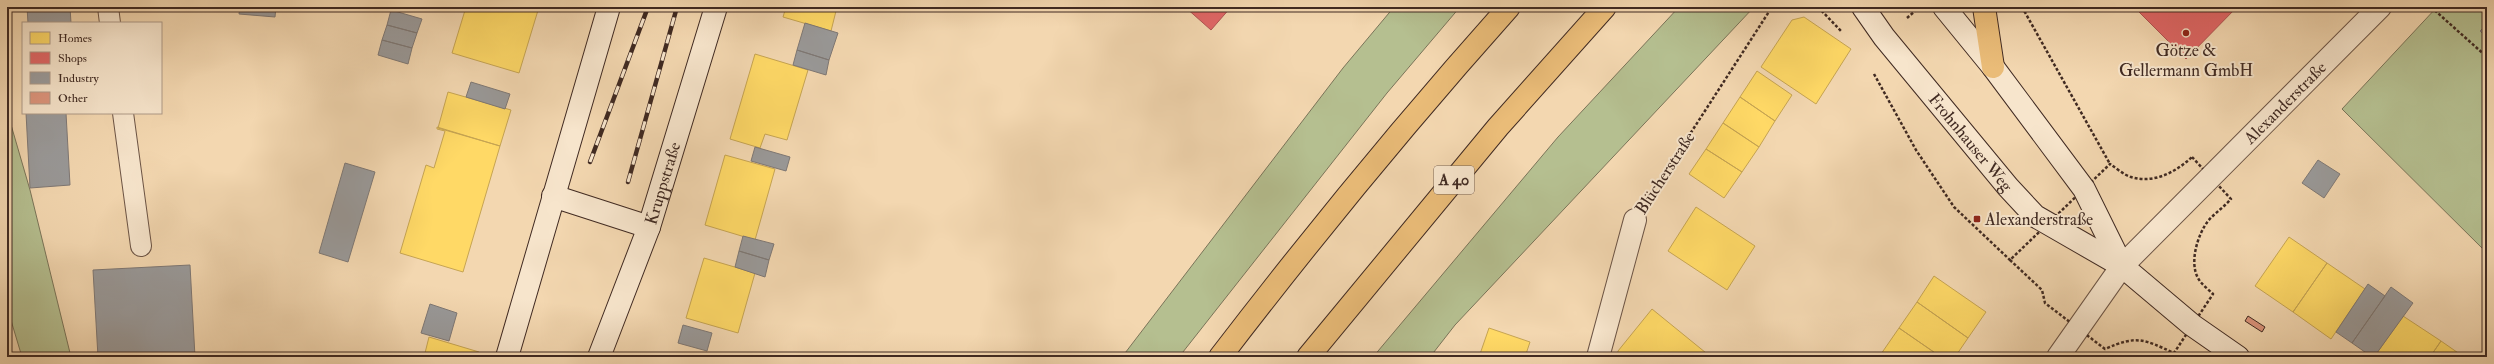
<svg xmlns="http://www.w3.org/2000/svg" width="2494" height="364" viewBox="0 0 2494 364" font-family="'IM FELL Double Pica',serif">
  <style>
    .green { fill: #b5bf90; stroke: #7a7459 }
    .homes { fill: #ffd966; stroke: #c6a452 }
    .shops { fill: #e06666; stroke: #b05452 }
    .industry { fill: #999; stroke: #7e7875 }
    .building { fill: #dc947c; stroke: #402a22 }
    .lines { fill: none; stroke-linecap: round; stroke-linejoin: round }
    .lane-casing { stroke: #6d5546; stroke-width: 22 }
    .street-casing { stroke: #6d5546; stroke-width: 24 }
    .secondary-casing { stroke: #402a22; stroke-width: 24 }
    .highway-casing { stroke: #402a22; stroke-width: 24 }
    .path { stroke: #402a22; stroke-width: 2.5; stroke-dasharray: 3 2; stroke-linecap: butt }
    .lane { stroke: #f7e5cc; stroke-width: 20 }
    .street { stroke: #f7e5cc; stroke-width: 22 }
    .secondary { stroke: #f7e5cc; stroke-width: 22 }
    .highway { stroke: #eabc78; stroke-width: 22 }
    .rail-casing { stroke: #402a22; stroke-width: 4.5 }
    .rail { stroke: #f7e5cc; stroke-width: 3; stroke-dasharray: 9; stroke-linecap: butt }
    .poi-dot { fill: #8f2418; stroke: #f7e5cc; stroke-width: 1.5 }
    .labels { text-anchor: middle; dominant-baseline: central; stroke-width: 4; stroke-linejoin: round; paint-order: stroke }
    .shield { fill: #f7e5cc; stroke: #776255; stroke-width: 1 }
    .shield-label { font-size: 16px; font-weight: bold; fill: #402a22 }
    .poi-label { font-size: 17px; fill: #402a22; stroke: #f7e5cc }
    .street-label { font-size: 17px; fill: #402a22; stroke: #f7e5cc }
  </style>
  <rect width="100%" height="100%" fill="#f3d7b0"/>
  <filter id="stains"><feTurbulence type="fractalNoise" baseFrequency=".005" numOctaves="4"/><feColorMatrix values="0 0 0 0 .2 0 0 0 0 .09 0 0 0 0 .02 0 0 0 .5 -.17"/></filter>
  <radialGradient id="worn" r=".72"><stop offset=".6" stop-color="#630" stop-opacity="0"/><stop offset="1" stop-color="#630" stop-opacity=".3"/></radialGradient>
  <path class="green" d="M 1394,7 L 1460,7 L 1387,93 L 1179,357 L 1122,357 L 1343,68 Z
    M 1679,7 L 1754,7 L 1455,325 L 1430,357 L 1373,357 L 1558,137 Z
    M 2437,7 L 2487,7 L 2487,253 L 2342,109 Z
    M 7,111 L 30,190 L 71,357 L 22,357 L 7,307 Z"/>
  <path class="homes" d="M 466,7 L 539,7 L 519,73 L 452,53 Z
    M 786,7 L 837,7 L 831,31 L 783,17 Z
    M 1804,17 L 1851,49 L 1816,104 L 1761,67 L 1792,20 Z
    M 755,54 L 808,70 L 787,140 L 765,134 L 760,148 L 730,139 Z
    M 1757,71 L 1792,95 L 1775,121 L 1740,97 Z
    M 448,92 L 511,110 L 500,146 L 438,128 Z
    M 1740,97 L 1775,121 L 1759,147 L 1723,123 Z
    M 1723,123 L 1759,147 L 1742,172 L 1706,149 Z
    M 437,127 L 500,146 L 463,272 L 400,253 L 426,165 L 434,168 L 445,131 L 437,129 Z
    M 1706,149 L 1742,172 L 1724,198 L 1689,174 Z
    M 725,155 L 775,169 L 755,240 L 705,225 Z
    M 1696,207 L 1755,246 L 1727,290 L 1668,251 Z
    M 2289,237 L 2327,263 L 2293,312 L 2255,286 Z
    M 704,258 L 755,273 L 738,333 L 686,318 Z
    M 2327,263 L 2365,289 L 2331,339 L 2293,312 Z
    M 1934,276 L 1986,312 L 1968,338 L 1917,302 Z
    M 1917,302 L 1968,338 L 1955,357 L 1941,357 L 1899,328 Z
    M 1652,309 L 1711,357 L 1617,357 L 1618,351 Z
    M 2403,316 L 2441,341 L 2430,357 L 2374,357 Z
    M 1489,328 L 1530,342 L 1525,357 L 1479,357 Z
    M 1899,328 L 1941,357 L 1885,357 L 1881,354 Z
    M 429,337 L 479,352 L 477,357 L 424,357 Z
    M 2441,341 L 2464,357 L 2430,357 Z"/>
  <path class="shops" d="M 1185,7 L 1231,7 L 1211,30 Z
    M 2134,7 L 2237,7 L 2186,59 Z"/>
  <path class="industry" d="M 27,7 L 70,7 L 71,23 L 28,23 Z
    M 240,7 L 276,7 L 275,17 L 239,14 Z
    M 391,10 L 422,19 L 417,33 L 387,25 Z
    M 805,23 L 838,33 L 829,60 L 797,50 Z
    M 2487,24 L 2487,38 L 2480,31 Z
    M 387,25 L 417,33 L 412,48 L 382,40 Z
    M 382,40 L 412,48 L 408,64 L 378,55 Z
    M 797,50 L 829,60 L 826,75 L 793,65 Z
    M 471,82 L 510,94 L 505,109 L 466,97 Z
    M 26,113 L 66,113 L 70,185 L 30,188 Z
    M 755,147 L 790,157 L 786,171 L 751,161 Z
    M 2318,160 L 2340,174 L 2324,198 L 2302,183 Z
    M 345,163 L 375,172 L 348,262 L 319,253 Z
    M 743,236 L 774,244 L 769,260 L 739,251 Z
    M 739,251 L 769,260 L 765,277 L 735,267 Z
    M 190,265 L 195,357 L 98,357 L 93,270 Z
    M 2368,284 L 2385,296 L 2352,343 L 2336,332 Z
    M 2391,287 L 2413,303 L 2374,357 L 2372,357 L 2352,343 Z
    M 430,304 L 457,313 L 449,341 L 421,333 Z
    M 683,325 L 712,333 L 707,351 L 678,343 Z"/>
  <path class="building" d="M 2248,316 L 2265,327 L 2262,332 L 2245,321 Z"/>
  <g class="lines">
    <defs>
      <path id="lane" d="M 108,7 L 110,23
        M 123,113 L 141,246"/>
      <g id="street">
        <path d="M 1598,357 L 1635,220"/>
        <path id="s1" d="M 2058,357 L 2122,266 L 2380,7"/>
      </g>
      <g id="secondary">
        <path id="s2" d="M 1863,7 L 1884,37 L 2008,187 L 2035,216 L 2122,266 L 2192,325 L 2238,357"/>
        <path d="M 1944,7 L 1993,67 L 2084,189 L 2122,266"/>
        <path d="M 553,196 L 649,227"/>
        <path d="M 507,357 L 609,7"/>
        <path id="s3" d="M 599,357 L 649,227 L 716,7"/>
      </g>
      <path id="highway" d="M 1984,7 L 1993,67
        M 1220,357 C 1312,237 1408,120 1509,7
        M 1308,357 L 1498,127 L 1605,7"/>
    </defs>
    <use href="#lane" class="lane-casing"/>
    <use href="#street" class="street-casing"/>
    <use href="#secondary" class="secondary-casing"/>
    <use href="#highway" class="highway-casing"/>
    <path class="path" d="M 1818,7 L 1841,31
      M 2022,7 L 2110,164
      M 2431,7 L 2487,57
      M 1907,18 L 1915,11
      M 1874,74 L 1916,150 L 1954,207 L 2010,260
      M 2192,157 L 2231,199 C 2224,207 2215,213 2208,221 C 2198,234 2189,262 2198,278 C 2201,284 2208,289 2213,294 L 2174,353 C 2143,339 2137,335 2105,349 L 2045,303 L 2042,290 L 2010,260 L 2110,164 C 2116,168 2124,175 2131,177 C 2154,184 2176,172 2192,157 Z
      M 1650,196 L 1772,7"/>
    <use href="#lane" class="lane"/>
    <use href="#street" class="street"/>
    <use href="#secondary" class="secondary"/>
    <use href="#highway" class="highway"/>
    <defs>
      <path id="rail" d="M 590,162 L 648,7
        M 628,182 L 677,7"/>
    </defs>
    <use href="#rail" class="rail-casing"/>
    <use href="#rail" class="rail"/>
  </g>
  <g class="poi-dot">
    <circle cx="2186" cy="33" r="4"/>
    <rect x="1973" y="215" width="8" height="8" rx="2"/>
  </g>
  <g class="labels">
    <rect class="shield" x="1434" y="166" width="40" height="28" rx="3"/>
    <g class="shield-label">
      <text x="1454" y="180">A 40</text>
    </g>
    <g class="poi-label">
      <text x="2186" y="50">Götze &amp;<tspan x="2186" dy="20">Gellermann GmbH</tspan></text>
      <text x="1985" y="219" text-anchor="start">Alexanderstraße</text>
    </g>
    <g class="street-label">
      <text stroke="none"><textPath href="#s1" startOffset="342">Alexanderstraße</textPath></text>
      <text stroke="none"><textPath href="#s2" startOffset="173">Frohnhauser Weg</textPath></text>
      <text transform="translate(1665 173) rotate(-57)">Blücherstraße</text>
      <text stroke="none"><textPath href="#s3" startOffset="185">Kruppstraße</textPath></text>
    </g>
  </g>
  <rect width="2494" height="364" fill="none" stroke="#f3d7b0" stroke-width="24"/>
  <rect x="8" y="8" width="2478" height="348" fill="none" stroke="#402a22" stroke-width="2"/>
  <rect x="12" y="12" width="2470" height="340" fill="none" stroke="#402a22"/>
  <rect x="22" y="22" width="140" height="92" fill="#f7e5cc" stroke="#ae9a88"/>
  <rect x="30" y="32" width="20" height="12" fill="#ffd966" stroke="#ae9a88"/>
  <text x="58" y="42" font-size="12" fill="#402a22">Homes</text>
  <rect x="30" y="52" width="20" height="12" fill="#e06666" stroke="#ae9a88"/>
  <text x="58" y="62" font-size="12" fill="#402a22">Shops</text>
  <rect x="30" y="72" width="20" height="12" fill="#999999" stroke="#ae9a88"/>
  <text x="58" y="82" font-size="12" fill="#402a22">Industry</text>
  <rect x="30" y="92" width="20" height="12" fill="#dc947c" stroke="#ae9a88"/>
  <text x="58" y="102" font-size="12" fill="#402a22">Other</text>
  <rect width="100%" height="100%" filter="url(#stains)"/>
  <rect width="100%" height="100%" fill="url(#worn)"/>
</svg>
